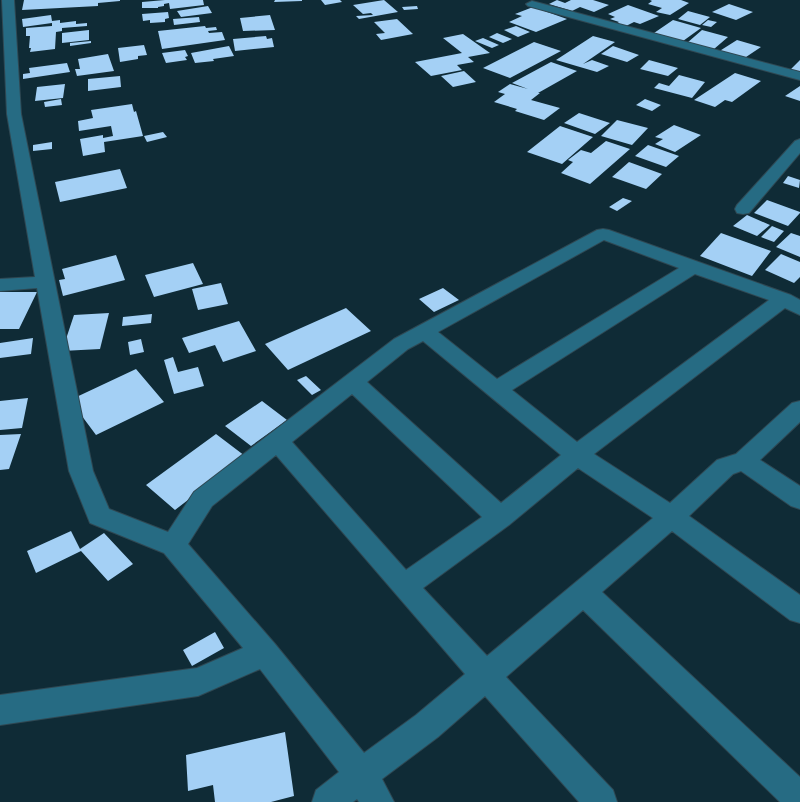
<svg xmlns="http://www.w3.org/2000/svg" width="800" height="802" viewBox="0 0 800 802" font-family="'DM Sans',sans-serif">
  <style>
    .building { fill: #a4d0f5 }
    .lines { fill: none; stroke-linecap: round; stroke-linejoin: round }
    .minor-casing { stroke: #2f4853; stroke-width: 2 }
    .minor { fill: #266b83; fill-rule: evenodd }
  </style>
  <rect width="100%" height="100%" fill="#0f2b36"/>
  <path class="building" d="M 24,0 L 120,0 L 120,1 L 98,3 L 98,6 L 22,10 Z
    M 165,0 L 203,0 L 204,5 L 170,9 L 169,3 L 164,4 L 164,6 L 158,7 L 158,8 L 142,8 L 142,2 Z
    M 275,0 L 302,0 L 302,1 L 274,2 Z
    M 321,0 L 340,0 L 342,2 L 325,5 Z
    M 384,0 L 398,12 L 359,19 L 356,16 L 373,15 L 371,13 L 363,14 L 353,5 Z
    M 557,0 L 565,3 L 571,0 L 593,0 L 609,5 L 594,12 L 580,7 L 572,11 L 549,4 Z
    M 650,0 L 681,0 L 689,3 L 670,15 L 656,12 L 662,8 L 648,4 L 652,1 Z
    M 729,4 L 753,12 L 736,20 L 712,12 Z
    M 628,5 L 659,16 L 640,24 L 634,22 L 622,28 L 614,25 L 619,22 L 610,19 L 615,17 L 608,14 Z
    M 208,6 L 212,13 L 181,17 L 177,11 Z
    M 417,6 L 418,9 L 404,10 L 402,7 Z
    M 533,7 L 567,19 L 536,32 L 509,22 L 522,16 L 515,14 Z
    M 688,11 L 710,17 L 700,25 L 678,19 Z
    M 168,12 L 169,18 L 165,19 L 165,22 L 150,23 L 150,20 L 143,21 L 142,14 Z
    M 51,15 L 52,21 L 60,20 L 60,23 L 76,21 L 76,24 L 87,23 L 87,26 L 62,28 L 62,31 L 56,32 L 55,49 L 30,52 L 31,48 L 29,48 L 30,36 L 26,36 L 26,28 L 52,26 L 52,23 L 23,27 L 22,19 Z
    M 270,15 L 275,30 L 243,31 L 240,18 Z
    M 199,17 L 200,22 L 174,25 L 173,19 Z
    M 397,19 L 413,34 L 381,40 L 376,34 L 385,33 L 374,22 Z
    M 673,20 L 701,28 L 683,41 L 654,33 Z
    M 708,20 L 717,22 L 711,27 L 702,25 Z
    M 205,26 L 206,28 L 216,27 L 217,30 L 208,31 L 209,33 L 222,32 L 225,40 L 162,49 L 158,31 Z
    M 516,26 L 530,32 L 518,37 L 504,30 Z
    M 89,30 L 89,40 L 62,43 L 62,33 Z
    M 702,30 L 728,37 L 714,49 L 687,43 Z
    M 497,33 L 512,39 L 503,43 L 489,37 Z
    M 463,34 L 490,53 L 468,57 L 474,62 L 457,65 L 462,70 L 431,76 L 415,62 L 462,53 L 443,38 Z
    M 266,36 L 267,39 L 272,38 L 274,47 L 235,51 L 233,39 Z
    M 593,36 L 615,42 L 583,64 L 592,60 L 609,66 L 597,72 L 556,60 Z
    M 483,38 L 499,45 L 492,48 L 475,41 Z
    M 737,40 L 761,47 L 743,59 L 718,52 Z
    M 91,41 L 91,43 L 70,46 L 70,43 Z
    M 534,42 L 561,51 L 510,78 L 483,68 Z
    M 144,45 L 147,55 L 138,56 L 138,59 L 120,62 L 118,48 Z
    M 229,46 L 234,56 L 213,59 L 214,61 L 195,63 L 191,53 Z
    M 613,46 L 639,55 L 627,62 L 601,54 Z
    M 185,50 L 188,56 L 185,57 L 187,60 L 166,63 L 162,53 Z
    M 108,54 L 114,71 L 77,76 L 75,69 L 80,69 L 78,59 Z
    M 649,60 L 678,68 L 668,76 L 640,69 Z
    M 800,60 L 800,73 L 789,71 Z
    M 551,62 L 577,71 L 538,93 L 540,93 L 531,100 L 560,108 L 544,120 L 515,111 L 517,109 L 494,102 L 505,94 L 498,92 L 510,84 L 528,89 L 512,83 Z
    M 67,63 L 70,72 L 23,79 L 23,74 L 30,73 L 29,68 Z
    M 464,71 L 476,82 L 453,87 L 441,76 Z
    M 735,73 L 761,81 L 732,102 L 725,100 L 715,107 L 694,100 Z
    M 679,75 L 705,82 L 692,98 L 654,88 L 659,83 L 669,86 Z
    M 120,76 L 121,87 L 88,91 L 88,79 Z
    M 65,84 L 63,98 L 35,101 L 37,87 Z
    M 800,86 L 800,101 L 785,96 Z
    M 61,99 L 62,105 L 45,107 L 44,102 Z
    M 645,99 L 661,105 L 652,111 L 636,105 Z
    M 132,104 L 134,112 L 136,111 L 143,136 L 104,142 L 105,152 L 83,156 L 80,139 L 103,135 L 103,138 L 113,136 L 111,126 L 79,131 L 78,121 L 93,118 L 91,110 Z
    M 579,113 L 610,123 L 595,134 L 564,123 Z
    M 617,120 L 648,128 L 632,145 L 601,136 Z
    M 674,125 L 701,135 L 675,152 L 655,144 L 663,139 L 655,137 Z
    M 560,126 L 593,137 L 562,164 L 527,152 Z
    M 163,132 L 167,137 L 147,142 L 144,136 Z
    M 606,141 L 630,149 L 590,184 L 561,173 L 573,162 L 568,160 L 581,150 L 591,153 Z
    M 52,142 L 52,149 L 33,151 L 33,145 Z
    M 648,145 L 679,156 L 666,167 L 635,156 Z
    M 629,162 L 662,174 L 646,189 L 612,177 Z
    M 120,169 L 127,188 L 60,202 L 55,182 Z
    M 788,176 L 800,180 L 799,188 L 783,183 Z
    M 623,198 L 632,201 L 617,211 L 609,207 Z
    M 767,200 L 800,212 L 800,213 L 788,226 L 754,213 Z
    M 747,215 L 770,225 L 757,236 L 733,226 Z
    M 772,226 L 784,231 L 774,242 L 761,237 Z
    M 721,233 L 771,251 L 752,276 L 700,256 Z
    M 791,233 L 800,236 L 800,257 L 776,247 Z
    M 781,254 L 800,262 L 800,277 L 794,283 L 765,270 Z
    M 116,255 L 125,280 L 63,296 L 59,280 L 65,279 L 62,269 Z
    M 193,263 L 203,284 L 154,297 L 145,275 Z
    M 221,283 L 228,304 L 198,310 L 192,289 Z
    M 443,288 L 459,300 L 434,312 L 419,299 Z
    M 0,292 L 37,292 L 19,329 L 0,329 Z
    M 346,308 L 371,331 L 288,370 L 265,344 Z
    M 109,313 L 100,349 L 62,351 L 74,315 Z
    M 152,314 L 151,323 L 122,326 L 123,317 Z
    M 239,321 L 256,351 L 223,362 L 215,345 L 189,353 L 182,338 Z
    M 33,338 L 31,354 L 0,358 L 0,343 Z
    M 141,339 L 144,352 L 130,355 L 128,342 Z
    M 173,357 L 178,372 L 198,367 L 204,386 L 174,394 L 164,360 Z
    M 136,369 L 164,402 L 96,435 L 70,400 Z
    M 306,376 L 321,390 L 312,395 L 297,380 Z
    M 28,398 L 22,428 L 0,430 L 0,401 Z
    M 262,401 L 287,420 L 251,446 L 225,426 Z
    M 21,434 L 9,469 L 0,470 L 0,435 Z
    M 216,434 L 245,456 L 175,510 L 146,485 Z
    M 71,531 L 80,549 L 104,533 L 133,564 L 108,581 L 81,551 L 36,573 L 27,551 Z
    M 215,632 L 224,648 L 192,666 L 183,650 Z
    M 285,732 L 294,796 L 271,802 L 215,802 L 213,785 L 188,791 L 186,755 Z"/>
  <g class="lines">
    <defs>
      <path id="minor" d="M 2,0 L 14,0 L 21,114 L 93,471 L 109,509 L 168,532 L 194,492 L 394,339 L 597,230 L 603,229 L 609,230 L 791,295 L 800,300 L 800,315 L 785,308 L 594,454 L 670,503 L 717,460 L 736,454 L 792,403 L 800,401 L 800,422 L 760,460 L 800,486 L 800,509 L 791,506 L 741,471 L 733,474 L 689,516 L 800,595 L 800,623 L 790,620 L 672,531 L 602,592 L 800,777 L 800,802 L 780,802 L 583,610 L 506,677 L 613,790 L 617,802 L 579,802 L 485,696 L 438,737 L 382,779 L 394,802 L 359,802 L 357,799 L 353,802 L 312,802 L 316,790 L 339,772 L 260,669 L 198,696 L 0,725 L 0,695 L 197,668 L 243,648 L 164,553 L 90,523 L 69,471 L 37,288 L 0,291 L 0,279 L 35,277 L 7,114 ZM 604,240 L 679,268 L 497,379 L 438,332 ZM 695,274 L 769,300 L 577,442 L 512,390 ZM 423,341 L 561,455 L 501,503 L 367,382 L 408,349 ZM 352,394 L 482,517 L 406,570 L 292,442 ZM 276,455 L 465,674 L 416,715 L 364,753 L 275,644 L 188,544 L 212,506 ZM 578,468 L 653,518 L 487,656 L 423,588 L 509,525 Z
        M 532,1 L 800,72 L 800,80 L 528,6 L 526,4 Z
        M 800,139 L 800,153 L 749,213 L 743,214 L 737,213 L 735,209 L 737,205 L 795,141 Z"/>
    </defs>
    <use href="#minor" class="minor-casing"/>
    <use href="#minor" class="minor"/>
  </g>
</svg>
